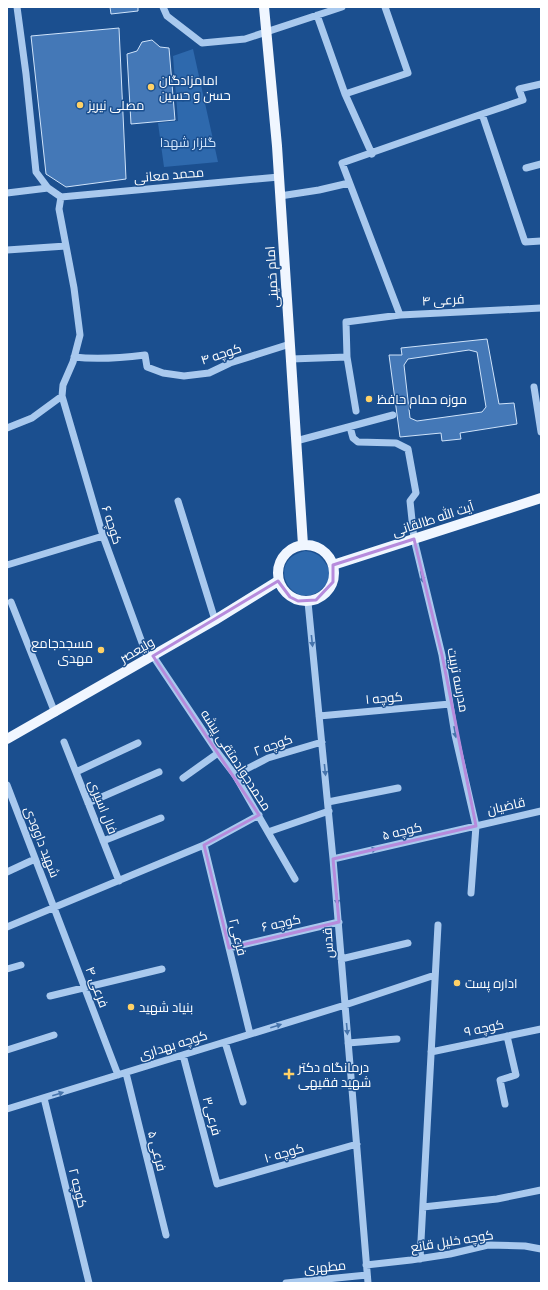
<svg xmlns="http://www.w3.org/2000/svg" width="548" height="1290" viewBox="0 0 548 1290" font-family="'Roboto Condensed',Cairo,sans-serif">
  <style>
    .green { fill: #2e69ad }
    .building { fill: #4478b7; stroke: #cfe3fa; fill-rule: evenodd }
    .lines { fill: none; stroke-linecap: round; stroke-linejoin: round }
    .minor { stroke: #a9c9ee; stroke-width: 7 }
    .major { stroke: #f0f6ff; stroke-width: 10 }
    .oneway { fill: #4674ac }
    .marked { fill: none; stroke: #b68bdc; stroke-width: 3; stroke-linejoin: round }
    .poi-dot { fill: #ffd166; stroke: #1b4f8f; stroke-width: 1.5 }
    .labels { text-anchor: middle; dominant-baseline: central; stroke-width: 3; stroke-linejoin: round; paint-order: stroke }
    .poi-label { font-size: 13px; fill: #fff; stroke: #1b4f8f; text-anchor: start }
    .park-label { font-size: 13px; fill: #cfe3fa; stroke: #1b4f8f }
    .street-label { font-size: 13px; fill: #fff; stroke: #1b4f8f }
  </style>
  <rect width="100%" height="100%" fill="#1b4f8f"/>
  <path class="green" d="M 193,49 L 218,162 L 164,167 L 158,123 L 178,121 L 173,56 Z
    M 305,551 C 324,553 323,563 334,574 C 329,580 324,588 318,592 C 290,609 265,560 305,551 Z"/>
  <path class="building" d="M 110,7 L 138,7 L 138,11 L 111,14 Z
    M 119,28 L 126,179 L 66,187 L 46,174 L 31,36 Z
    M 152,40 L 160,47 L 169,48 L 175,120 L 131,124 L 127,54 L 137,51 L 142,42 Z
    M 487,339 L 499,404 L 514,403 L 517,424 L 460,433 L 461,439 L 442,441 L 441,433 L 400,437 L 389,355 L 402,355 L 401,348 ZM 469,350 L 477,352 L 486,407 L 482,412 L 417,421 L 410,418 L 404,365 L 408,359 Z"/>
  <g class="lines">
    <path class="minor" d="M 17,7 L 26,74 L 36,172 L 48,188 L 61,197
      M 163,7 L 167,16 L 202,43 L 245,39 L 342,7
      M 317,15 L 345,94 L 372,154
      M 345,94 L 408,73 L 385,7
      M 482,114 L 523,100 L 519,89 L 541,84
      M 526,168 L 541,164
      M 7,193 L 48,188
      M 280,196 L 319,190 L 349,183
      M 61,197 L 59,209 L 74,288 L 80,335 L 73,362 L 63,385 L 62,396 L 103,536 L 148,659
      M 61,197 L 279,177
      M 7,250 L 66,246
      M 400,315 L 342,163 L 482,114 L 525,242 L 541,241
      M 74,357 C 98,360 121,358 145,355 L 147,367 L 163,373 L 184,376 L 209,373 L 230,363 L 290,344
      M 347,357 L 356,411
      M 291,359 L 347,357 L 346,322 L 400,315 L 541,308
      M 534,387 L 541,432
      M 350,427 L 353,438 L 358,442 L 396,443 L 408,449 L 416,493 L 410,501 L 414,539 L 442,655 L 455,735 L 476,826 L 471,893
      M 7,428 L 32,418 L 62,396
      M 296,441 L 393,415
      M 178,501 L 215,620
      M 7,565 L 103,536
      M 11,602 L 55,713
      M 308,602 L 333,859 L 368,1283
      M 153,656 L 218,753 L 235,775 L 295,879
      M 319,716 L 450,704
      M 64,742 L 119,881
      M 76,772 L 138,743
      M 235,775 L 268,758 L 322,742
      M 183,778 L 218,753
      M 7,785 L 118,1075
      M 328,802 L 398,788
      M 88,803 L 159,772
      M 268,832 L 329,811
      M 103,841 L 161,818
      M 204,845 L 250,1034
      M 333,859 L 541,811
      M 7,872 L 35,859
      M 7,927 L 204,845 L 259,815
      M 229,948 L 339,922
      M 341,959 L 408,943
      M 7,969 L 21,965
      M 50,996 L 162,969
      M 225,1042 L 243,1102
      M 348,1043 L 397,1039
      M 7,1050 L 54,1035
      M 431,1052 L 541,1029
      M 183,1055 L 217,1184 L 357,1144
      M 126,1073 L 166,1235
      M 44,1098 L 89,1283
      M 505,1104 L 500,1080 L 516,1075 L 507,1036
      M 7,1109 L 345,1005 L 435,975
      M 423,1207 L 497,1199 L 541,1190
      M 420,1259 L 438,925
      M 366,1265 L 411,1260 L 450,1254 L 488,1245 L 525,1246 L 541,1249
      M 286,1283 L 367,1275"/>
    <path class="major" d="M 264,7 L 277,146 L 303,545
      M278 573a28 28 0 1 1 56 0a28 28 0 1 1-56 0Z
      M 333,565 L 541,498
      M 7,739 L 215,620 L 278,581"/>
  </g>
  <defs><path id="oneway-solid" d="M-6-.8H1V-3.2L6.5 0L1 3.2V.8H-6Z"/></defs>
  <g class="oneway">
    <use href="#oneway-solid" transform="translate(422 577) rotate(77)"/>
    <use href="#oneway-solid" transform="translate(312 641) rotate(84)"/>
    <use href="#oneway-solid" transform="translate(455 732) rotate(80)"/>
    <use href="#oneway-solid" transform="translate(325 770) rotate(84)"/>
    <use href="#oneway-solid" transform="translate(371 850) rotate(-13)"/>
    <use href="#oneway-solid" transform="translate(337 899) rotate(85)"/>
    <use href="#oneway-solid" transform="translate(276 1026) rotate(-17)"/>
    <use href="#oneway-solid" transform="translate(347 1029) rotate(85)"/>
    <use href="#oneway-solid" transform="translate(58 1094) rotate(-17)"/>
  </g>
  <path class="marked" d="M 414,539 L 442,655 L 476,826 L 333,859 L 339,922 L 229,948 L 204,845 L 259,815 L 153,656 L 278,581 L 290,597 L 298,601 L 316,600 L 333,582 L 333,565 Z"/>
  <g class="poi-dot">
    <circle cx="151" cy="87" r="4"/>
    <circle cx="80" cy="105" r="4"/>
    <circle cx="369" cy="399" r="4"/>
    <circle cx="101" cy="650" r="4"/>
    <circle cx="457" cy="983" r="4"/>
    <circle cx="131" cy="1007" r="4"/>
    <path d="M287 1068h4v4h4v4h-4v4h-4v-4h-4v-4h4z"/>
  </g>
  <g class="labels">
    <g class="poi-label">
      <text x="159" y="80">امامزادگان<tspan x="159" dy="15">حسن و حسین</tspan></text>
      <text x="88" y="105">مصلی نیریز</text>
      <text x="377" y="399">موزه حمام حافظ</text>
      <text x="93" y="643" text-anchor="end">مسجدجامع<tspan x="93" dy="15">مهدی</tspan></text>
      <text x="465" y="983">اداره پست</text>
      <text x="139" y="1007">بنیاد شهید</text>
      <text x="298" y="1067">درمانگاه دکتر<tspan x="298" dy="15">شهید فقیهی</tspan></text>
    </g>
    <g class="park-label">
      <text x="188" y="142">گلزار شهدا</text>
    </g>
    <g class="street-label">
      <text transform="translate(169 175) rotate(-5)">محمد معانی</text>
      <text transform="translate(272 277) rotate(-94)">امام خمینی</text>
      <text transform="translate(443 300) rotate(-3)">فرعی ۴</text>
      <text transform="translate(221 354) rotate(-18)">کوچه ۴</text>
      <text transform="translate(433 519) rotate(-18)">آیت الله طالقانی</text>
      <text transform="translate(112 525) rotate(72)">۶ کوچه</text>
      <text transform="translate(137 650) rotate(-30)">ولیعصر</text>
      <text transform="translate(458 680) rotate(79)">مدرسه تربیت</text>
      <text transform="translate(384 698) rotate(-5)">کوچه ۱</text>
      <text transform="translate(273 745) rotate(-20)">کوچه ۲</text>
      <text transform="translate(236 760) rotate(57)">محمدجوادمتقی پیشه</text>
      <text transform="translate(506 806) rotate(-13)">قاضیان</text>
      <text transform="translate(103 807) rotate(68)">فال اسیری</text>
      <text transform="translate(402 831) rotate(-13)">کوچه ۵</text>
      <text transform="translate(42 842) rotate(69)">شهید داوودی</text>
      <text transform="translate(281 923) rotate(-13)">کوچه ۶</text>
      <text transform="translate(238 937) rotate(76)">فرعی۲</text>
      <text transform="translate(328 943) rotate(-94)">قدس</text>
      <text transform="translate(97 987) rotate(69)">فرعی ۴</text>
      <text transform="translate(484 1028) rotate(-12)">کوچه ۹</text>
      <text transform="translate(173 1045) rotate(-17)">کوچه بهداری</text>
      <text transform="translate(212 1116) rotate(75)">فرعی۳</text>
      <text transform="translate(157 1151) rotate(76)">فرعی ۵</text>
      <text transform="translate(284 1153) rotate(-16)">کوچه ۱۰</text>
      <text transform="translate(78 1188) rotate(76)">کوچه ۲</text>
      <text transform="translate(452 1241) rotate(-9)">کوچه خلیل قانع</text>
      <text transform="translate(325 1267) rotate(-5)">مطهری</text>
    </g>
  </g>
  <rect width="548" height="1290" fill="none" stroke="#ffffff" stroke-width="16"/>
</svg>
